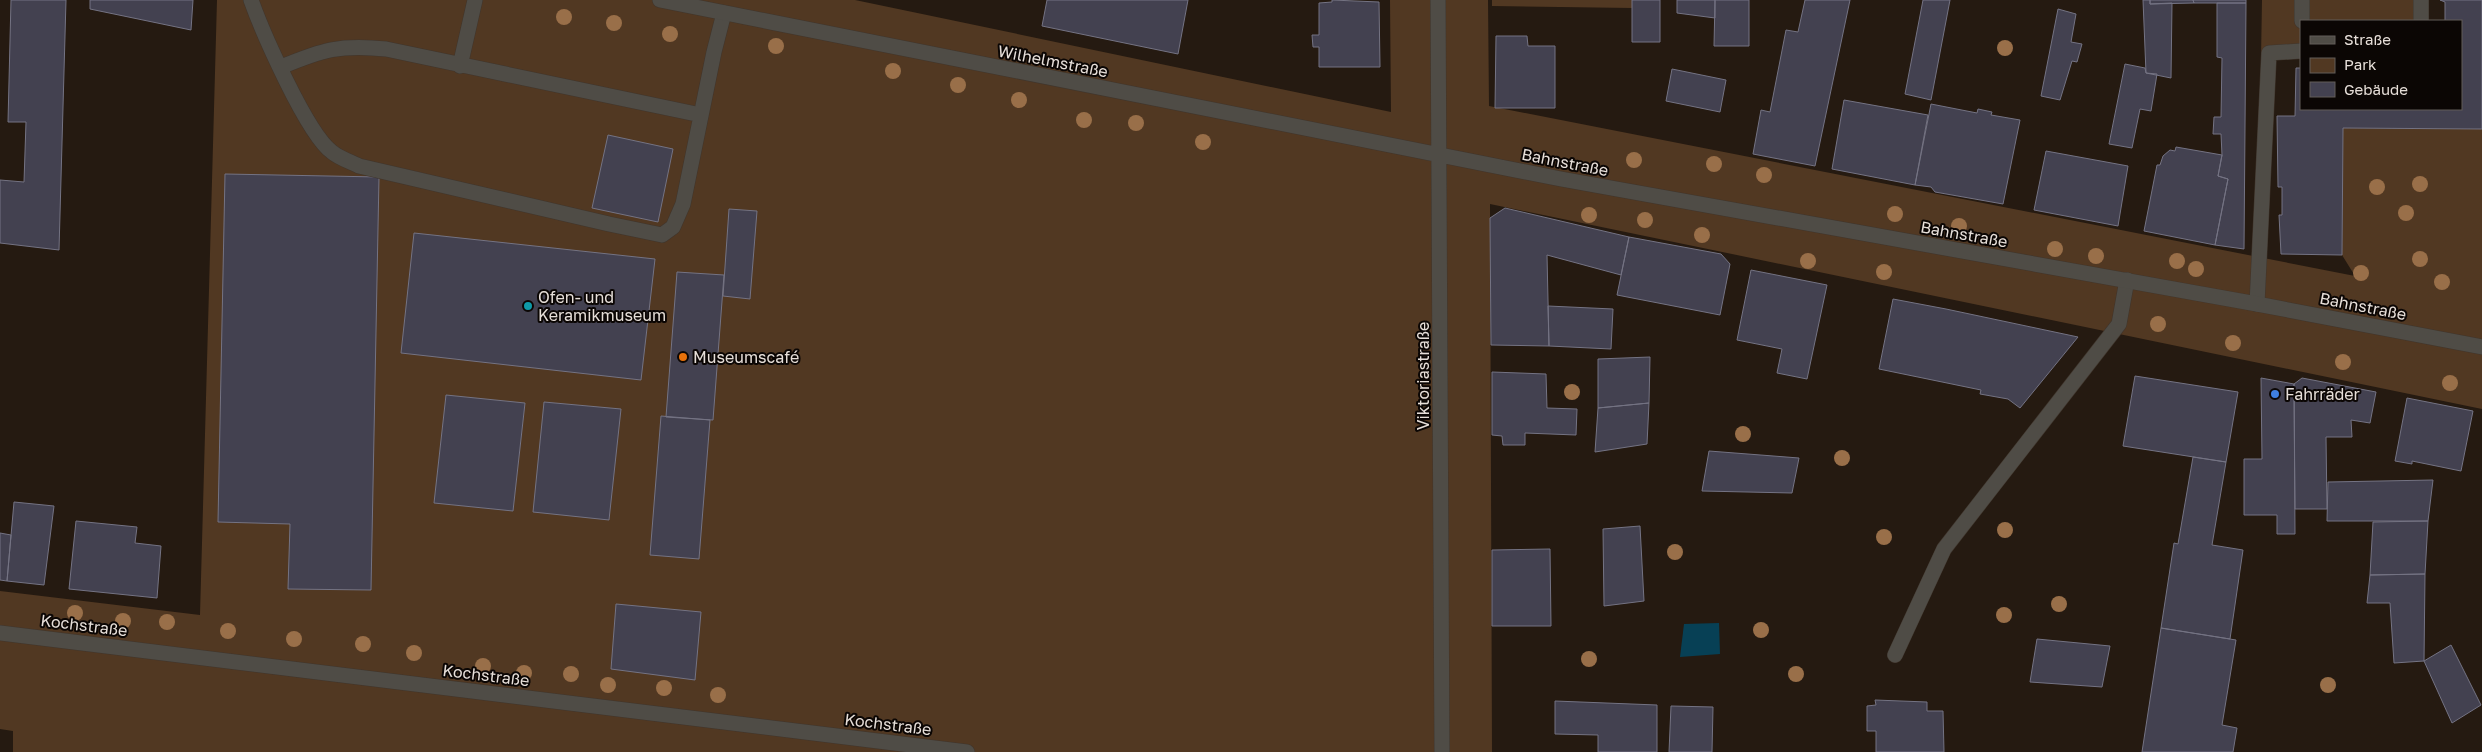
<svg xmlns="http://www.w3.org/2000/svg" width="2482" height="752" viewBox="0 0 2482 752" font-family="'Golos Text',sans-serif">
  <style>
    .green { fill: #513822 }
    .water { fill: #074055 }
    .building { fill: #434150; stroke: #747383 }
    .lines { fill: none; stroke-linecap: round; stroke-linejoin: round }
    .service-casing { stroke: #40362d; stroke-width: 16 }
    .minor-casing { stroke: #40362d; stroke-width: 16 }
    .tertiary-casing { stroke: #40362d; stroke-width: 16 }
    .service { stroke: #4f4c46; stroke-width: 15 }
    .minor { stroke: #4f4c46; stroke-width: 15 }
    .tertiary { stroke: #4f4c46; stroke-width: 15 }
    .tree { fill: #996f49 }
    .culture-dot { fill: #0f9aa8; stroke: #0b0604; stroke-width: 2 }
    .food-dot { fill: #e8710a; stroke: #0b0604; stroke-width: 2 }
    .shop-dot { fill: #3f7fe0; stroke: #0b0604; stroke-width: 2 }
    .labels { text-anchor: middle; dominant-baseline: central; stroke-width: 4; stroke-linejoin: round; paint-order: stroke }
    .street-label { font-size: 16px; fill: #e7dfd9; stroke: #0b0604 }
    .poi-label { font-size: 16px; fill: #e7dfd9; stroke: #0b0604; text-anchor: start }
  </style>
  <rect width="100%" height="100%" fill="#251a11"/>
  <path class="green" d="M 217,0 L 855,0 L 1391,112 L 1390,0 L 1488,0 L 1489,106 L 2355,276 L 2342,255 L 2343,128 L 2482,129 L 2482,409 L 1490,204 L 1492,752 L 13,752 L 13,731 L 0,729 L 0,591 L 200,615 Z
    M 1492,0 L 1632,0 L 1632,8 L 1492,6 Z
    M 2262,0 L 2428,0 L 2428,21 L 2301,21 L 2301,57 L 2261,58 Z"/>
  <path class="water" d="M 1719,623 L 1720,654 L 1680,657 L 1684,624 Z"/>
  <path class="building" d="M 11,0 L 66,0 L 59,250 L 0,243 L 0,180 L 24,182 L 26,122 L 8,122 Z
    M 90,0 L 193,0 L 191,30 L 90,9 Z
    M 1047,0 L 1188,0 L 1178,54 L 1042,26 Z
    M 1332,0 L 1379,2 L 1380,67 L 1319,67 L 1319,47 L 1313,47 L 1312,35 L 1319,35 L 1319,3 L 1332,2 Z
    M 1632,0 L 1660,0 L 1660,42 L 1632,42 Z
    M 1677,0 L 1715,0 L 1715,18 L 1677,13 Z
    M 1715,0 L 1749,0 L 1749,46 L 1714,46 Z
    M 1805,0 L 1850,0 L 1815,166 L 1753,154 L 1761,110 L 1770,112 L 1786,30 L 1798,32 Z
    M 1923,0 L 1950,0 L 1931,100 L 1905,94 Z
    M 2143,0 L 2150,0 L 2150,4 L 2172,3 L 2171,78 L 2146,73 Z
    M 2150,0 L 2193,0 L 2194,3 L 2150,4 Z
    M 2193,0 L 2246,0 L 2246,3 L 2194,3 Z
    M 2440,0 L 2482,0 L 2482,129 L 2343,128 L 2342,255 L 2281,254 L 2279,215 L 2282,215 L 2282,187 L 2278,187 L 2277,116 L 2295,116 L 2296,68 L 2301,68 L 2301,109 L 2461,109 L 2461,21 L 2445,21 L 2445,2 Z
    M 2217,3 L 2246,3 L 2244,249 L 2215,245 L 2228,179 L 2218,176 L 2222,155 L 2221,134 L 2213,134 L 2214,117 L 2221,117 L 2222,58 L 2217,57 Z
    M 2058,9 L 2076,14 L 2071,42 L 2082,44 L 2077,62 L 2072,61 L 2060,100 L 2041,96 Z
    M 1496,36 L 1527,36 L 1528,46 L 1555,46 L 1555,108 L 1495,108 Z
    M 2125,64 L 2145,68 L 2146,73 L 2157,74 L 2151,111 L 2140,109 L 2132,148 L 2109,144 Z
    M 1672,69 L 1726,80 L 1720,112 L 1666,101 Z
    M 1844,100 L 1928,115 L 1915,185 L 1832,169 Z
    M 1931,104 L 1977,113 L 1978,109 L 1992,112 L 1991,115 L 2020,120 L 2003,204 L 1935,192 L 1931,187 L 1915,185 Z
    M 608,135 L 673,149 L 658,222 L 592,208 Z
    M 2176,147 L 2222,155 L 2218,176 L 2228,179 L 2215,245 L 2144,231 L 2157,165 L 2160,165 L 2163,156 L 2170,150 L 2175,151 Z
    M 2046,151 L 2128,166 L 2118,226 L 2034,210 Z
    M 225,174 L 379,177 L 371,590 L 288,589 L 290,524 L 218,522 Z
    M 1505,208 L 1629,237 L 1621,275 L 1547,255 L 1549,346 L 1491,345 L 1490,218 Z
    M 729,209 L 757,211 L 750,299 L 723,296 Z
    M 414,233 L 655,259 L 641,380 L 401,353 Z
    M 1629,237 L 1721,254 L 1730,264 L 1720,315 L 1617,295 Z
    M 1751,270 L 1827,285 L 1807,379 L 1777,373 L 1782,349 L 1737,340 Z
    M 677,272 L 724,275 L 713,420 L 666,417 Z
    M 1893,299 L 1946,309 L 2078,337 L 2020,408 L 2008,399 L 1980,394 L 1981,390 L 1879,369 Z
    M 1548,306 L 1613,309 L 1611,349 L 1549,346 Z
    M 1650,357 L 1649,403 L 1598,408 L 1598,359 Z
    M 1492,372 L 1546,374 L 1547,408 L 1577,409 L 1576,435 L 1525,433 L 1525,445 L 1503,445 L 1502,436 L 1492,435 Z
    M 2135,376 L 2238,392 L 2226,462 L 2123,446 Z
    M 2261,378 L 2294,384 L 2295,534 L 2277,534 L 2277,515 L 2244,515 L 2244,459 L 2262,459 Z
    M 2302,378 L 2376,392 L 2370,423 L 2351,420 L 2352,437 L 2326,437 L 2327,509 L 2295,509 L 2294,384 Z
    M 446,395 L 525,403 L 513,511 L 434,503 Z
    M 2407,398 L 2473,411 L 2461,471 L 2412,461 L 2412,464 L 2395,461 Z
    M 544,402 L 621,409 L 609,520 L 533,512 Z
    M 1649,403 L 1647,444 L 1595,452 L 1598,408 Z
    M 661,416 L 710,420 L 699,559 L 650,555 Z
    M 1709,451 L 1799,458 L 1792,493 L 1702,491 Z
    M 2193,457 L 2226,462 L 2212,545 L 2243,550 L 2230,639 L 2161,628 L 2174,543 L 2178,544 Z
    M 2433,480 L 2428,521 L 2327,521 L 2328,482 Z
    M 14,502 L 54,506 L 44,585 L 7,581 Z
    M 76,521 L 137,527 L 135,543 L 161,546 L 157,598 L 69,589 Z
    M 2428,521 L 2425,574 L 2370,575 L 2373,522 Z
    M 1640,526 L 1644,601 L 1604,606 L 1603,529 Z
    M 0,533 L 11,535 L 7,581 L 0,580 Z
    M 1550,549 L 1551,626 L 1492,626 L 1492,550 Z
    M 2425,574 L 2424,661 L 2394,663 L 2390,603 L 2367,603 L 2370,575 Z
    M 616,604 L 701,612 L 695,680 L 611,669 Z
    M 2161,628 L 2236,640 L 2222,725 L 2237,728 L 2233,752 L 2142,752 Z
    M 2037,639 L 2110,646 L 2102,687 L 2030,682 Z
    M 2451,645 L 2481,705 L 2452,723 L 2424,661 Z
    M 1875,700 L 1927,702 L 1927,711 L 1943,711 L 1944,752 L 1876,752 L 1876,731 L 1867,731 L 1867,706 L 1876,705 Z
    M 1555,701 L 1657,705 L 1657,752 L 1598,752 L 1598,735 L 1555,734 Z
    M 1671,706 L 1713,707 L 1712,752 L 1669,752 Z"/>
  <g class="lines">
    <defs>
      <path id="service" d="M 251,0 C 262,31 307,134 332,152 C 339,158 351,162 359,166 L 609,224 L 662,235 L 673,227 L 683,204 L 714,52 L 724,13
        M 2302,21 L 2302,0
        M 2421,21 L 2421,0
        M 460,66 L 475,0
        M 281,67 C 322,50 340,44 386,49 L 701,115
        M 2257,304 L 2269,53 L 2301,51
        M 1895,655 L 1944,549 L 2119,324 L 2127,280"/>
      <path id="minor" d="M 0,633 L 967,752"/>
      <path id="tertiary" d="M 660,0 L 1561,179 L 2257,304 L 2482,347
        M 1438,0 L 1442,752"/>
    </defs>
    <use href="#service" class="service-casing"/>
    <use href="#minor" class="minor-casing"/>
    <use href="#tertiary" class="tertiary-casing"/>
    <use href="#service" class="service"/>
    <use href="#minor" class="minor"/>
    <use href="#tertiary" class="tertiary"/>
  </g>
  <g class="tree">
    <circle cx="564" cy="17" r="8"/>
    <circle cx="614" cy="23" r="8"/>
    <circle cx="670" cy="34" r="8"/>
    <circle cx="776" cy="46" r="8"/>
    <circle cx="2005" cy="48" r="8"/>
    <circle cx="893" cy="71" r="8"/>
    <circle cx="958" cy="85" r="8"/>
    <circle cx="1019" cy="100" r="8"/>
    <circle cx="1084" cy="120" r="8"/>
    <circle cx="1136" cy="123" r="8"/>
    <circle cx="1203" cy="142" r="8"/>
    <circle cx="1634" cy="160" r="8"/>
    <circle cx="1714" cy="164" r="8"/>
    <circle cx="1764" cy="175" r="8"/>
    <circle cx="2420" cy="184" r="8"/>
    <circle cx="2377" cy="187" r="8"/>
    <circle cx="2406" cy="213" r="8"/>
    <circle cx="1895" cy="214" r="8"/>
    <circle cx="1589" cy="215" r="8"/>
    <circle cx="1645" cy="220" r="8"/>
    <circle cx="1959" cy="226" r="8"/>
    <circle cx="1702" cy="235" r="8"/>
    <circle cx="2055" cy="249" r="8"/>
    <circle cx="2096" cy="256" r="8"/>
    <circle cx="2420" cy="259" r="8"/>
    <circle cx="1808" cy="261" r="8"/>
    <circle cx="2177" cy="261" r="8"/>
    <circle cx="2196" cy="269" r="8"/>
    <circle cx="1884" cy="272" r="8"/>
    <circle cx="2361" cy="273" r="8"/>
    <circle cx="2442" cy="282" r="8"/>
    <circle cx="2158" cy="324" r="8"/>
    <circle cx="2233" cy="343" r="8"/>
    <circle cx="2343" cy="362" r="8"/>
    <circle cx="2450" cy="383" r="8"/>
    <circle cx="1572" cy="392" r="8"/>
    <circle cx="1743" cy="434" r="8"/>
    <circle cx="1842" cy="458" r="8"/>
    <circle cx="2005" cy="530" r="8"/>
    <circle cx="1884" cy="537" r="8"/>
    <circle cx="1675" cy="552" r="8"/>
    <circle cx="2059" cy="604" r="8"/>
    <circle cx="75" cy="613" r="8"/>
    <circle cx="2004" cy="615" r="8"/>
    <circle cx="123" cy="621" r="8"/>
    <circle cx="167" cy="622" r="8"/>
    <circle cx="1761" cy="630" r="8"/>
    <circle cx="228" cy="631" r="8"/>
    <circle cx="294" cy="639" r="8"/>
    <circle cx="363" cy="644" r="8"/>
    <circle cx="414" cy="653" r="8"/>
    <circle cx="1589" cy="659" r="8"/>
    <circle cx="483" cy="666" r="8"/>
    <circle cx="524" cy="673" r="8"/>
    <circle cx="571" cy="674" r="8"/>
    <circle cx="1796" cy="674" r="8"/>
    <circle cx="608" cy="685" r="8"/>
    <circle cx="2328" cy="685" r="8"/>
    <circle cx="664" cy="688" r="8"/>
    <circle cx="718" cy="695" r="8"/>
  </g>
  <circle class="culture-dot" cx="528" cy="306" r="5"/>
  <circle class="food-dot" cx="683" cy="357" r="5"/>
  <circle class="shop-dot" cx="2275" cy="394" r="5"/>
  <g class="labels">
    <g class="street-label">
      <text transform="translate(1053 61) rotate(11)">Wilhelmstraße</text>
      <text transform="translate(1565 162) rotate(11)">Bahnstraße</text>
      <text transform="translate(1964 234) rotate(10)">Bahnstraße</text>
      <text transform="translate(2363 306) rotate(11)">Bahnstraße</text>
      <text transform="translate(1423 376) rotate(-90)">Viktoriastraße</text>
      <text transform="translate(84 625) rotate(7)">Kochstraße</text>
      <text transform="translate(486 675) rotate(7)">Kochstraße</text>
      <text transform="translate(888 724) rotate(7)">Kochstraße</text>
    </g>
    <g class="poi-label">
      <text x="538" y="297">Ofen- und<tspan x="538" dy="18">Keramikmuseum</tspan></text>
      <text x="693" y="357">Museumscafé</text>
      <text x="2285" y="394">Fahrräder</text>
    </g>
  </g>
  <rect x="2300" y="20" width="162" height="90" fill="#0b0604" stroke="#635d59"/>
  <rect x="2310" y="36" width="25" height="8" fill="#4f4c46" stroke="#635d59"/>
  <text x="2344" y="45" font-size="15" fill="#e7dfd9">Straße</text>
  <rect x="2310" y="58" width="25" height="15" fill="#513822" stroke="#635d59"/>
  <text x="2344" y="70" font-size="15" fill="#e7dfd9">Park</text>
  <rect x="2310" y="82" width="25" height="15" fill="#434150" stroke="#635d59"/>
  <text x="2344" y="95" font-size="15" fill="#e7dfd9">Gebäude</text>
</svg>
